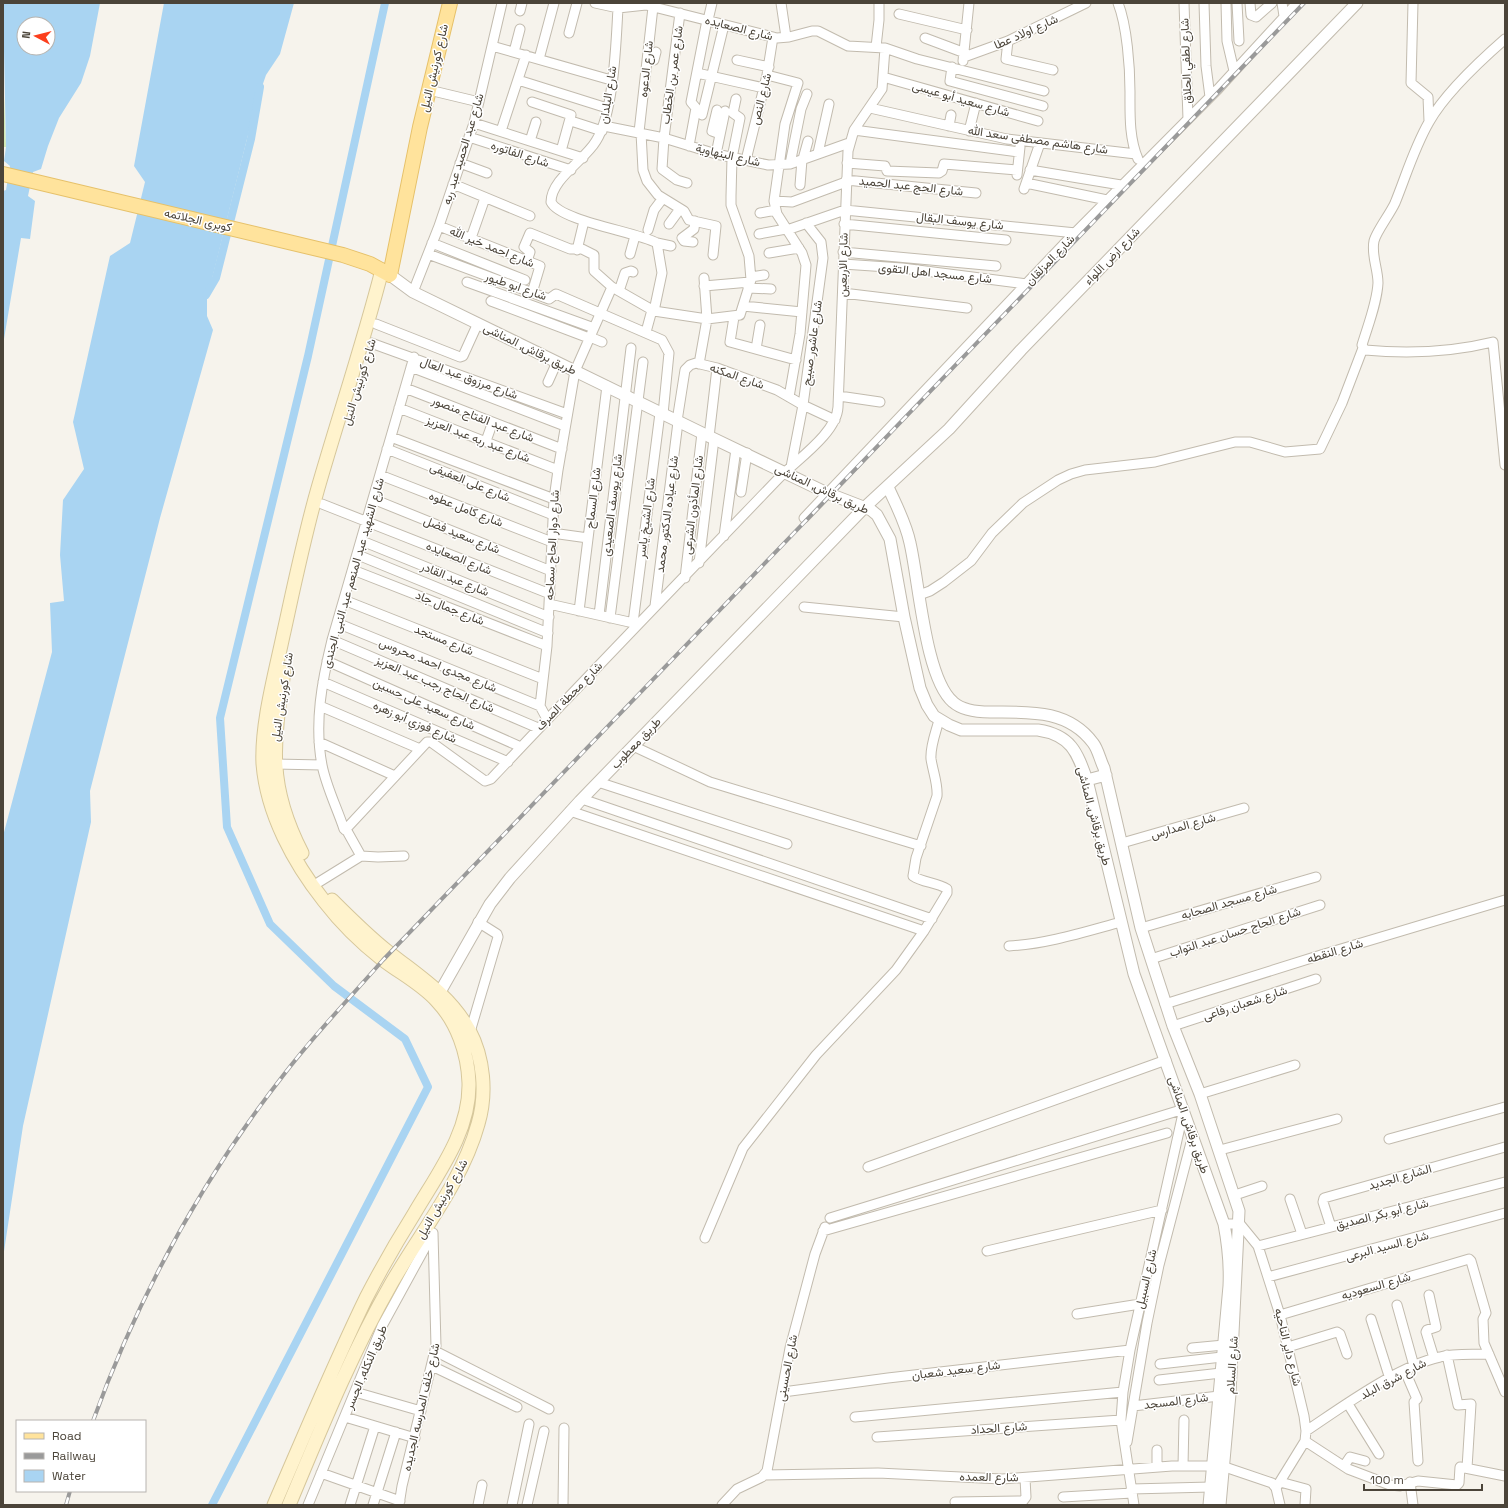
<svg xmlns="http://www.w3.org/2000/svg" width="1508" height="1508" viewBox="0 0 1508 1508" font-family="'Space Grotesk',Vazirmatn,sans-serif">
  <style>
    .green { fill: #d2eab5 }
    .water { fill: #a9d4f2; fill-rule: evenodd }
    .lines { fill: none; stroke-linecap: round; stroke-linejoin: round }
    .canal { stroke: #a9d4f2; stroke-width: 8 }
    .minor-casing { stroke: #c2bbae; stroke-width: 11 }
    .tertiary-casing { stroke: #c2bbae; stroke-width: 13 }
    .secondary-casing { stroke: #d6c79b; stroke-width: 15 }
    .primary-casing { stroke: #e6c16a; stroke-width: 16 }
    .minor { stroke: #fff; stroke-width: 9 }
    .tertiary { stroke: #fff; stroke-width: 11 }
    .secondary { stroke: #fff3cd; stroke-width: 13 }
    .primary { stroke: #ffe39c; stroke-width: 14 }
    .rail-casing { stroke: #9a9a9a; stroke-width: 4 }
    .rail { stroke: #fff; stroke-width: 2.5; stroke-dasharray: 8; stroke-linecap: butt }
    .labels { text-anchor: middle; dominant-baseline: central; stroke-width: 3; stroke-linejoin: round; paint-order: stroke }
    .street-label { font-size: 12px; fill: #4b4439; stroke: #fff }
  </style>
  <rect width="100%" height="100%" fill="#f6f3ec"/>
  <path class="green" d="M 3,70 L 6,147 L 3,147 Z"/>
  <path class="water" d="M 3,3 L 100,3 L 90,56 L 81,83 L 59,118 L 48,146 L 41,169 L 33,172 L 28,196 L 35,201 L 30,239 L 21,238 L 3,345 L 3,191 L 6,190 L 10,166 L 4,161 L 6,147 ZM 24,24 L 48,24 L 48,48 L 24,48 Z
    M 164,3 L 294,3 L 280,54 L 266,75 L 255,107 L 207,299 L 207,316 L 213,330 L 160,518 L 90,791 L 91,822 L 23,1126 L 3,1258 L 3,836 L 52,652 L 50,603 L 64,601 L 60,555 L 63,500 L 84,469 L 73,422 L 110,256 L 130,243 L 145,182 L 134,166 Z"/>
  <g class="lines">
    <path class="canal" d="M 206,295 L 216,278 L 251,139 L 260,87
      M 212,1505 L 428,1087 L 405,1039 L 334,986 L 270,924 L 227,827 L 220,718 L 308,356 L 385,3"/>
    <defs>
      <path id="minor" d="M 595,3 L 618,8 L 646,5 L 777,38 L 789,37 L 812,31 L 818,31 L 848,46 L 885,48 L 917,59 L 1044,91
        M 781,3 L 786,37
        M 1118,3 C 1127,26 1130,67 1130,92 C 1130,114 1129,138 1138,159
        M 1184,3 L 1188,119
        M 1204,3 L 1206,66 L 1210,97
        M 1226,3 L 1227,41 L 1234,71
        M 1237,3 L 1239,41
        M 1250,3 L 1251,15 L 1256,17 L 1272,3
        M 1282,3 L 1284,16
        M 1413,3 L 1411,83 L 1428,97 L 1429,121
        M 618,8 C 616,42 614,113 596,141 C 585,160 551,179 551,202 C 560,221 637,232 657,243 L 662,273 L 654,311
        M 520,11 L 522,3
        M 680,13 L 664,138 L 662,169 L 677,180 L 687,183
        M 899,14 L 967,30
        M 708,20 L 712,3
        M 569,33 L 577,3
        M 925,38 L 965,53
        M 1505,39 C 1481,60 1444,95 1429,122 C 1414,148 1406,176 1395,203 C 1390,214 1376,232 1374,241 C 1371,255 1378,269 1378,283 C 1377,303 1368,325 1362,345 L 1365,350 C 1407,354 1452,352 1493,342 L 1505,465
        M 1008,41 L 1006,59 L 1053,70
        M 492,46 L 611,80
        M 876,47 L 879,20 L 879,3
        M 514,52 L 520,29
        M 964,57 L 1008,41 L 1086,3
        M 539,59 L 554,3
        M 647,60 L 654,60 L 656,52
        M 737,60 L 769,67
        M 963,61 L 969,3
        M 952,67 L 950,81 L 1043,106
        M 697,73 L 764,88
        M 767,75 L 798,83 L 785,124 L 774,201 L 777,214 L 802,253 L 806,265 L 800,334 L 789,397
        M 883,77 L 1038,121
        M 518,80 L 607,108
        M 429,90 L 479,102
        M 532,102 L 571,115 L 561,151
        M 870,108 L 1007,139 L 1136,154
        M 717,110 L 712,131 L 720,134
        M 702,115 L 724,25
        M 571,121 L 602,131
        M 474,123 L 583,158
        M 604,126 L 664,138 L 716,154 L 768,165 L 790,164 L 849,143
        M 949,126 L 951,115
        M 854,130 L 1019,152
        M 501,131 L 526,55
        M 969,131 L 976,103
        M 639,132 L 653,7
        M 641,133 L 643,170 L 647,181 L 658,195 L 684,211 L 689,220 L 716,226 L 713,255
        M 469,137 L 571,170
        M 530,141 L 536,122
        M 689,146 L 696,108 L 691,102 L 707,20
        M 818,153 L 829,104
        M 716,154 L 725,111
        M 803,159 L 808,141
        M 746,160 L 767,75 L 773,37
        M 460,163 L 487,173
        M 847,163 L 885,166 L 887,171 L 939,173 L 942,171 L 944,164 L 1017,170
        M 790,164 L 801,109 L 807,94
        M 1030,170 L 1121,185
        M 1017,175 L 1020,147
        M 846,180 L 976,193
        M 1026,183 L 1107,200
        M 453,184 L 530,216
        M 800,185 L 802,160
        M 1024,189 L 1040,143
        M 774,201 L 792,202 L 846,182
        M 760,213 L 776,210
        M 669,224 L 680,209
        M 844,224 L 1006,240
        M 439,226 L 540,266 L 532,293
        M 648,230 L 654,210 L 663,198
        M 787,230 L 845,210 L 1076,233
        M 759,234 L 786,229
        M 471,238 L 485,198
        M 693,242 L 684,241 L 682,238 L 694,229 L 695,221
        M 432,243 L 525,280
        M 657,243 L 671,246
        M 577,250 L 584,221
        M 843,252 L 996,266
        M 769,253 L 799,248
        M 428,254 L 549,299 L 556,294 L 662,340 L 669,353 L 663,414
        M 630,254 L 635,236
        M 527,261 L 530,252 L 524,247 L 530,233 L 570,249 L 582,249 L 594,255 L 594,271 L 612,287
        M 843,264 L 902,268 L 1027,284
        M 751,277 L 764,275
        M 467,282 L 594,328
        M 704,286 L 750,282
        M 748,288 L 771,289
        M 619,291 L 625,273 L 631,271 L 633,272
        M 413,292 L 439,226 L 474,123 L 502,3
        M 843,293 L 967,308
        M 491,301 L 589,338
        M 743,306 L 802,312
        M 734,317 L 730,342 L 796,360
        M 376,324 L 460,357 L 463,356 L 478,323
        M 646,332 L 652,310
        M 590,337 L 602,342
        M 371,343 L 567,414
        M 756,349 L 760,325
        M 699,364 L 707,319 L 704,278
        M 411,367 L 565,426
        M 548,382 L 557,362
        M 405,388 L 562,449
        M 839,396 L 880,402
        M 399,408 L 558,470
        M 677,421 L 685,370 L 690,365 L 696,363 L 717,368 L 777,390 L 803,405 L 835,420
        M 391,437 L 554,499
        M 709,437 L 717,368
        M 486,441 L 491,427
        M 387,449 L 553,515
        M 791,467 L 803,405 L 823,258 L 821,242 L 806,223
        M 380,475 L 552,542
        M 741,492 L 747,453
        M 373,499 L 551,571
        M 322,504 L 550,594
        M 804,518 L 1063,245 L 1218,89 L 1297,3
        M 552,533 L 588,538
        M 724,536 L 736,449
        M 362,541 L 549,617
        M 358,555 L 548,633
        M 699,563 L 714,439
        M 353,570 L 547,646
        M 685,578 L 702,433
        M 919,595 L 930,591 L 944,582 L 971,561 L 992,533 L 1023,503 L 1058,480 L 1071,474 L 1085,470 L 1155,462 L 1235,442 L 1250,442 L 1285,452 L 1320,449 L 1342,403 L 1363,348
        M 344,600 L 543,679
        M 549,604 L 638,624
        M 655,606 L 678,422
        M 804,607 L 904,617
        M 579,611 L 607,386
        M 599,615 L 631,348
        M 610,618 L 643,362
        M 337,623 L 540,706
        M 633,623 L 660,413
        M 332,640 L 538,728
        M 327,661 L 521,747
        M 323,682 L 508,762
        M 320,706 L 420,749
        M 547,719 L 540,706 L 547,646 L 554,499 L 558,470 L 575,371 L 612,287 L 654,311 L 707,319 L 740,315 L 751,280 L 749,256 L 731,205 L 731,196 L 732,158 L 740,118 L 733,113 L 736,99
        M 319,742 L 395,776
        M 633,746 L 710,782 L 921,846
        M 275,764 L 322,765
        M 598,782 L 787,844
        M 582,799 L 932,919
        M 570,811 L 924,931
        M 345,830 L 427,742 L 431,742 L 485,781 L 491,779 C 586,678 682,579 778,479 C 795,461 837,433 838,407 L 848,151 L 854,130 L 882,89 L 885,48
        M 1122,843 L 1244,808
        M 361,856 L 347,831 L 344,829 C 337,808 326,786 322,765 C 314,723 322,681 332,640 L 414,357
        M 319,882 L 361,856 L 378,857 L 404,856
        M 1141,928 L 1316,877
        M 1009,946 C 1047,944 1084,932 1121,922
        M 1151,959 L 1320,905
        M 1165,1004 L 1321,955 L 1505,900
        M 1173,1026 L 1316,979
        M 470,1032 L 498,937 L 497,934 L 478,922
        M 1200,1094 L 1295,1065
        M 1389,1139 L 1505,1107
        M 1220,1150 L 1337,1119
        M 868,1167 L 1166,1060
        M 1235,1195 L 1262,1186
        M 1290,1199 L 1302,1234
        M 830,1218 L 1184,1109 L 1130,1350 L 1123,1392 L 1121,1420 L 1134,1505
        M 1224,1224 L 1240,1224 L 1258,1246 L 1280,1315 L 1304,1416 L 1306,1431 L 1305,1441 L 1276,1488
        M 1331,1227 L 1323,1202 L 1324,1198 L 1505,1147
        M 823,1231 L 1167,1133
        M 705,1238 L 743,1148 L 816,1055 L 896,970 L 924,931 L 947,893 L 947,889 C 937,882 923,883 913,876 L 916,858 L 937,796 C 938,784 933,772 931,759 C 930,746 936,732 939,720
        M 1258,1246 L 1505,1182
        M 987,1251 L 1162,1210
        M 1268,1277 L 1505,1213
        M 1429,1295 L 1436,1327 L 1427,1330 L 1426,1332 L 1434,1358
        M 1397,1305 L 1414,1366
        M 1077,1314 L 1140,1304
        M 1280,1315 L 1469,1259 L 1471,1261 L 1486,1313 L 1483,1319 L 1484,1343 L 1505,1392
        M 1371,1319 L 1390,1379
        M 1288,1347 L 1337,1332 L 1340,1334 L 1347,1354
        M 1192,1348 L 1224,1345
        M 435,1351 L 549,1409
        M 1447,1355 L 1458,1405 L 1471,1404 L 1467,1468
        M 1160,1364 L 1222,1357
        M 432,1366 L 517,1407
        M 1405,1371 L 1417,1399 L 1414,1402 L 1418,1461
        M 1159,1380 L 1221,1373
        M 355,1392 L 421,1411
        M 783,1392 L 888,1378 L 1130,1350
        M 1348,1404 L 1379,1454
        M 1133,1406 L 1219,1396
        M 345,1417 L 415,1438
        M 855,1417 L 1123,1392
        M 1306,1431 C 1342,1407 1398,1366 1440,1357 C 1455,1353 1473,1355 1489,1354
        M 877,1437 L 1121,1420
        M 1305,1441 L 1348,1469 L 1390,1485 L 1400,1486 L 1418,1481 L 1457,1485 L 1459,1483 L 1460,1467 L 1505,1476
        M 1127,1442 L 1147,1323 L 1159,1265 L 1193,1135
        M 1157,1450 L 1157,1467
        M 1219,1465 L 1272,1483 L 1276,1488 L 1280,1505
        M 1183,1466 L 1184,1420
        M 1344,1466 L 1350,1457 L 1365,1461
        M 321,1473 L 400,1501
        M 765,1475 L 878,1473 L 1002,1479 L 1172,1466 L 1213,1466
        M 1280,1482 L 1306,1489 L 1305,1505
        M 1410,1482 L 1413,1505
        M 1131,1489 L 1211,1487
        M 1063,1497 L 1132,1493
        M 955,1502 L 1023,1501 L 1026,1497 L 1025,1478
        M 308,1505 L 382,1326 L 433,1233
        M 350,1505 L 375,1426
        M 373,1505 L 396,1432
        M 399,1505 L 402,1486 L 436,1346 L 433,1233
        M 478,1505 L 482,1485
        M 512,1505 L 529,1424
        M 527,1505 L 544,1431
        M 563,1505 L 564,1428
        M 722,1505 L 737,1489 L 762,1477 L 767,1471 L 790,1348 L 815,1254 L 825,1227"/>
      <path id="tertiary" d="M 390,275 L 413,292 L 702,433 L 827,493 L 871,510 L 877,515 L 890,539 L 904,617 L 920,688 L 927,705 L 934,716 L 949,725 L 961,730 L 1038,730 C 1071,735 1077,752 1087,780 L 1134,974 L 1224,1224 C 1228,1245 1230,1265 1229,1286 L 1209,1505
        M 888,487 C 896,505 906,523 910,543 C 919,581 925,678 953,702 C 963,711 978,712 990,712 C 1028,712 1068,709 1093,743 C 1098,749 1100,760 1104,768 L 1141,928 L 1173,1026 L 1200,1094 L 1239,1211 L 1230,1394 L 1220,1505
        M 1087,780 L 1106,775
        M 436,999 L 490,904 L 510,878 L 580,801 L 865,507 L 949,429 L 1021,350 L 1357,3"/>
      <path id="secondary" d="M 284,672 C 273,745 267,785 302,853
        M 274,1505 C 304,1436 333,1366 366,1298 C 381,1269 397,1241 414,1214 C 438,1173 470,1132 469,1083 C 468,1053 457,1022 437,1001 C 422,984 400,973 382,959 C 360,942 341,923 324,901 C 294,863 267,814 263,764 C 261,725 275,674 283,636 C 294,586 304,537 318,488 C 339,415 363,344 382,270
        M 289,1505 C 320,1431 351,1354 391,1284 C 421,1232 462,1182 478,1124 C 487,1094 484,1058 469,1030 C 449,994 418,976 387,951 C 368,936 350,918 332,900"/>
      <path id="primary" d="M 3,174 L 343,255 L 370,264 L 390,275 L 420,127 L 450,3"/>
    </defs>
    <use href="#minor" class="minor-casing"/>
    <use href="#tertiary" class="tertiary-casing"/>
    <use href="#secondary" class="secondary-casing"/>
    <use href="#primary" class="primary-casing"/>
    <use href="#minor" class="minor"/>
    <use href="#tertiary" class="tertiary"/>
    <use href="#secondary" class="secondary"/>
    <use href="#primary" class="primary"/>
    <defs>
      <path id="rail" d="M 93,1421 C 138,1297 201,1181 282,1077 C 313,1036 349,999 383,960 L 1304,3
        M 66,1505 L 70,1491"/>
    </defs>
    <use href="#rail" class="rail-casing"/>
    <use href="#rail" class="rail"/>
  </g>
  <g class="labels">
    <g class="street-label">
      <text transform="translate(739 28) rotate(14)">شارع الصعايده</text>
      <text transform="translate(1026 32) rotate(-24)">شارع اولاد عطا</text>
      <text transform="translate(1186 61) rotate(-92)">شارع لطفي الحلاق</text>
      <text transform="translate(434 68) rotate(-77)">شارع كورنيش النيل</text>
      <text transform="translate(646 69) rotate(-84)">شارع الدعوه</text>
      <text transform="translate(672 75) rotate(-82)">شارع عمر بن الخطاب</text>
      <text transform="translate(608 95) rotate(-81)">شارع البلدان</text>
      <text transform="translate(761 99) rotate(-76)">شارع النص</text>
      <text transform="translate(961 99) rotate(16)">شارع سعيد أبو عيسى</text>
      <text transform="translate(1038 140) rotate(8)">شارع هاشم مصطفى سعد الله</text>
      <text transform="translate(463 149) rotate(-73)">شارع عبد الحميد عبد ربه</text>
      <text transform="translate(520 154) rotate(18)">شارع الفاتوره</text>
      <text transform="translate(728 155) rotate(13)">شارع البنهاوية</text>
      <text transform="translate(911 186) rotate(6)">شارع الحج عبد الحميد</text>
      <text transform="translate(198 220) rotate(13)">كوبرى الجلاتمه</text>
      <text transform="translate(960 221) rotate(6)">شارع يوسف البقال</text>
      <text transform="translate(492 247) rotate(22)">شارع احمد خير الله</text>
      <text transform="translate(1112 256) rotate(-46)">شارع ارض اللواء</text>
      <text transform="translate(1050 260) rotate(-46)">شارع المزلقان</text>
      <text transform="translate(843 265) rotate(-89)">شارع الاربعين</text>
      <text transform="translate(935 273) rotate(6)">شارع مسجد اهل التقوى</text>
      <text transform="translate(516 286) rotate(19)">شارع ابو طيور</text>
      <text transform="translate(812 343) rotate(-82)">شارع عاشور صبيح</text>
      <text transform="translate(530 349) rotate(26)">طريق برقاش, المناشى</text>
      <text transform="translate(737 376) rotate(19)">شارع المكنه</text>
      <text transform="translate(469 378) rotate(20)">شارع مرزوق عبد العال</text>
      <text transform="translate(359 382) rotate(-73)">شارع كورنيش النيل</text>
      <text transform="translate(483 419) rotate(21)">شارع عبد الفتاح منصور</text>
      <text transform="translate(478 439) rotate(21)">شارع عبد ربه عبد العزيز</text>
      <text transform="translate(470 482) rotate(22)">شارع على العفيفى</text>
      <text transform="translate(822 489) rotate(25)">طريق برقاش, المناشى</text>
      <text transform="translate(593 498) rotate(-83)">شارع السماح</text>
      <text transform="translate(612 505) rotate(-83)">شارع يوسف الصعيدى</text>
      <text transform="translate(693 505) rotate(-83)">شارع المأذون الشرعى</text>
      <text transform="translate(466 509) rotate(21)">شارع كامل عطوه</text>
      <text transform="translate(667 514) rotate(-83)">شارع عياده الدكتور محمد</text>
      <text transform="translate(646 518) rotate(-83)">شارع الشيخ ياسر</text>
      <text transform="translate(462 535) rotate(22)">شارع سعيد فضل</text>
      <text transform="translate(552 545) rotate(-87)">شارع دوار الحاج سماحه</text>
      <text transform="translate(459 558) rotate(22)">شارع الصعايده</text>
      <text transform="translate(353 573) rotate(-74)">شارع الشهيد عبد المنعم عبد النبى الجندى</text>
      <text transform="translate(455 579) rotate(22)">شارع عبد القادر</text>
      <text transform="translate(450 608) rotate(22)">شارع جمال جاد</text>
      <text transform="translate(444 640) rotate(22)">شارع مستجد</text>
      <text transform="translate(438 665) rotate(22)">شارع مجدى احمد محروس</text>
      <text transform="translate(435 684) rotate(23)">شارع الحاج رجب عبد العزيز</text>
      <text transform="translate(569 696) rotate(-46)">شارع محطة الصرف</text>
      <text transform="translate(282 697) rotate(-81)">شارع كورنيش النيل</text>
      <text transform="translate(424 704) rotate(24)">شارع سعيد على حسين</text>
      <text transform="translate(415 722) rotate(23)">شارع فوزي أبو زهره</text>
      <text transform="translate(636 743) rotate(-46)">طريق معطوب</text>
      <text transform="translate(1094 816) rotate(75)">طريق برقاش, المناشى</text>
      <text transform="translate(1183 826) rotate(-16)">شارع المدارس</text>
      <text transform="translate(1229 902) rotate(-16)">شارع مسجد الصحابه</text>
      <text transform="translate(1235 932) rotate(-18)">شارع الحاج حسان عبد التواب</text>
      <text transform="translate(1335 951) rotate(-17)">شارع النقطه</text>
      <text transform="translate(1245 1003) rotate(-18)">شارع شعبان رفاعى</text>
      <text transform="translate(1189 1125) rotate(71)">طريق برقاش, المناشى</text>
      <text transform="translate(1400 1177) rotate(-16)">الشارع الجديد</text>
      <text transform="translate(442 1199) rotate(-60)">شارع كورنيش النيل</text>
      <text transform="translate(1382 1214) rotate(-14)">شارع أبو بكر الصديق</text>
      <text transform="translate(1387 1246) rotate(-15)">شارع السيد البرعى</text>
      <text transform="translate(1146 1279) rotate(-77)">شارع السبيل</text>
      <text transform="translate(1376 1286) rotate(-16)">شارع السعوديه</text>
      <text transform="translate(1288 1347) rotate(76)">شارع داير الناحيه</text>
      <text transform="translate(1232 1365) rotate(-86)">شارع السلام</text>
      <text transform="translate(366 1367) rotate(-67)">طريق النكله, الجسر</text>
      <text transform="translate(787 1368) rotate(-79)">شارع الحسينى</text>
      <text transform="translate(956 1370) rotate(-7)">شارع سعيد شعبان</text>
      <text transform="translate(1393 1379) rotate(-28)">شارع شرق البلد</text>
      <text transform="translate(1176 1401) rotate(-7)">شارع المسجد</text>
      <text transform="translate(421 1407) rotate(-77)">شارع خلف المدرسه الجديده</text>
      <text transform="translate(999 1428) rotate(-4)">شارع الحداد</text>
      <text transform="translate(989 1477) rotate(1)">شارع العمده</text>
    </g>
  </g>
  <rect width="1508" height="1508" fill="none" stroke="#4b4439" stroke-width="8"/>
  <rect x="16" y="1420" width="130" height="72" fill="#ffffff" stroke="#b7b4b0"/>
  <rect x="24" y="1433" width="20" height="6" fill="#ffe39c" stroke="#b7b4b0"/>
  <text x="52" y="1440" font-size="12" fill="#4b4439">Road</text>
  <rect x="24" y="1453" width="20" height="6" fill="#9a9a9a" stroke="#b7b4b0"/>
  <text x="52" y="1460" font-size="12" fill="#4b4439">Railway</text>
  <rect x="24" y="1470" width="20" height="12" fill="#a9d4f2" stroke="#b7b4b0"/>
  <text x="52" y="1480" font-size="12" fill="#4b4439">Water</text>
  <g transform="translate(36 36) rotate(277)"><circle r="19" fill="#ffffff" stroke="#b7b4b0"/>
  <path d="M0-3L7 15L0 10L-7 15Z" fill="#fc3f1d"/>
  <text y="-6" font-size="11" font-weight="bold" text-anchor="middle" fill="#4b4439">N</text>
  </g>
  <path d="M1364 1484v6h118v-6" fill="none" stroke="#4b4439" stroke-width="2"/>
  <text x="1370" y="1484" font-size="12" fill="#4b4439" stroke="#ffffff" stroke-width="3" paint-order="stroke">100 m</text>
</svg>
